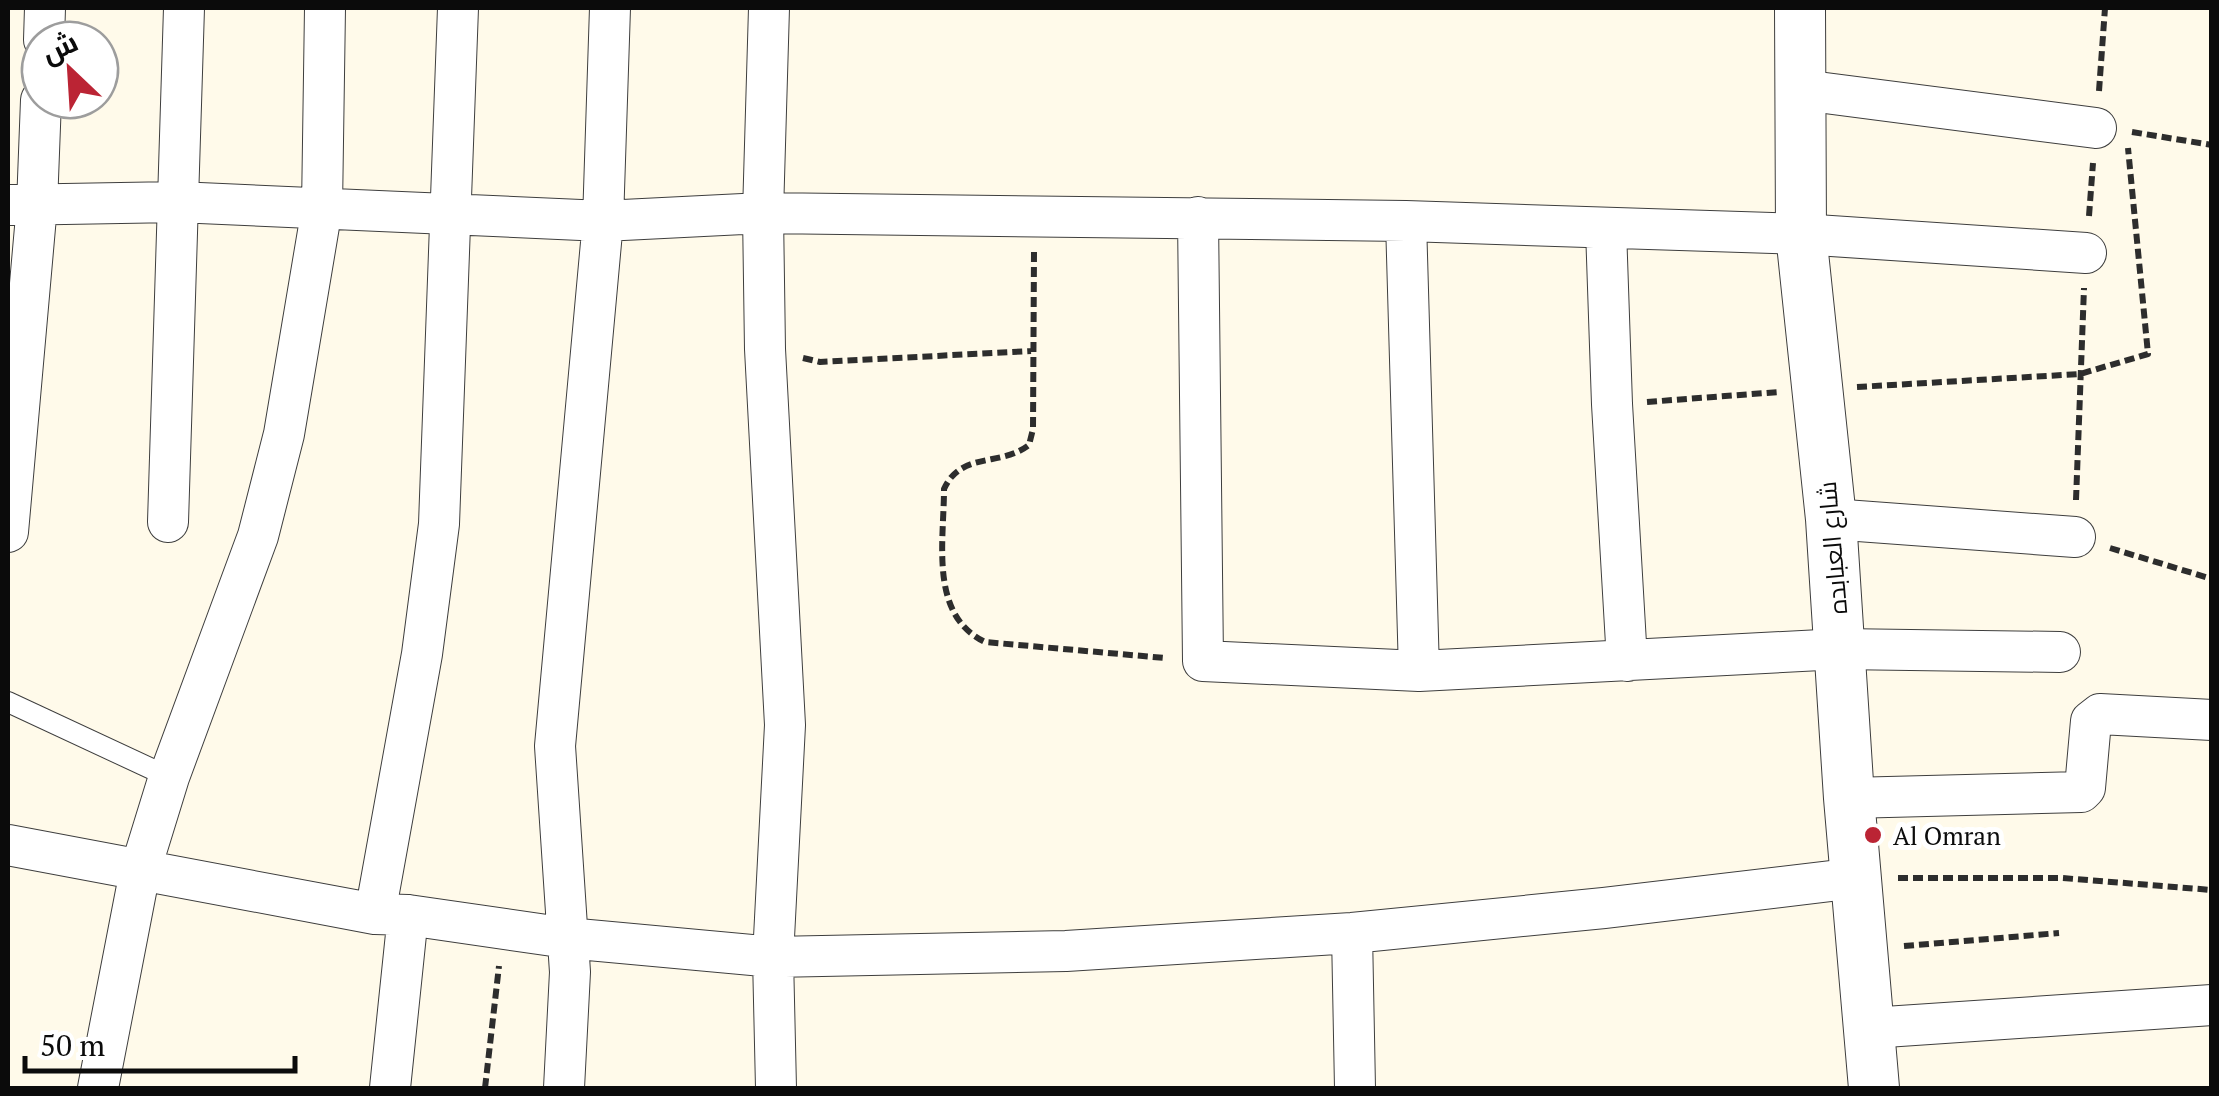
<svg xmlns="http://www.w3.org/2000/svg" width="2219" height="1096" viewBox="0 0 2219 1096" font-family="'PT Serif',Cairo,serif">
  <style>
    .lines { fill: none; stroke-linecap: round; stroke-linejoin: round }
    .service-casing { stroke: #3e3e3e; stroke-width: 22 }
    .minor-casing { stroke: #3e3e3e; stroke-width: 42 }
    .tertiary-casing { stroke: #3e3e3e; stroke-width: 52 }
    .path { stroke: #2d2d2d; stroke-width: 6; stroke-dasharray: 10 5; stroke-linecap: butt }
    .service { stroke: #fff; stroke-width: 20 }
    .minor { stroke: #fff; stroke-width: 40 }
    .tertiary { stroke: #fff; stroke-width: 50 }
    .poi-dot { fill: #bb2434; stroke: #fff; stroke-width: 4 }
    .labels { text-anchor: middle; dominant-baseline: central; stroke-width: 10; stroke-linejoin: round; paint-order: stroke }
    .street-label { font-size: 25px; fill: #0b0b0b; stroke: #fff }
    .poi-label { font-size: 25px; fill: #0b0b0b; stroke: #fff; text-anchor: start }
  </style>
  <rect width="100%" height="100%" fill="#fffaea"/>
  <g class="lines">
    <defs>
      <path id="service" d="M 8,702 L 169,777"/>
      <path id="minor" d="M 769,8 L 763,213 L 765,349 L 785,725 L 773,957 L 776,1088
        M 44,40 L 45,8
        M 1802,90 L 2096,128
        M 8,205 L 177,202 L 603,221 L 763,213 L 1406,221 L 1801,234 L 2086,253
        M 1198,217 L 1203,661 L 1419,671 L 1840,649 L 2060,652
        M 1406,221 L 1419,671
        M 1606,229 L 1612,404 L 1627,661
        M 1831,519 L 2075,537
        M 168,522 L 184,8
        M 8,532 L 37,205 L 41,100
        M 1849,798 L 2081,792 L 2085,788 L 2091,721 L 2100,714 L 2212,720
        M 8,845 L 375,914 L 408,915 L 567,938 L 773,957 L 1066,951 L 1352,933 L 1604,908 L 1856,878
        M 375,914 L 422,654 L 439,524 L 458,8
        M 1352,933 L 1355,1088
        M 1870,1028 L 2212,1005
        M 98,1088 L 140,871 L 169,777 L 258,536 L 284,434 L 322,208 L 325,8
        M 390,1088 L 408,915
        M 564,1088 L 570,972 L 555,746 L 603,221 L 610,8"/>
      <path id="tertiary" d="M 1800,8 L 1801,234 L 1831,519 L 1849,798 L 1874,1088"/>
    </defs>
    <use href="#service" class="service-casing"/>
    <use href="#minor" class="minor-casing"/>
    <use href="#tertiary" class="tertiary-casing"/>
    <path class="path" d="M 2099,91 L 2105,8
      M 2132,132 L 2212,145
      M 2089,216 L 2093,163
      M 1034,252 L 1033,429 L 1029,445 C 1001,467 961,451 944,489 C 944,542 929,615 985,642 L 1165,658
      M 803,358 L 820,362 L 1031,351
      M 1857,387 L 2080,374 L 2148,354 L 2128,148
      M 1647,402 L 1779,392
      M 2076,500 L 2084,288
      M 2110,548 L 2212,579
      M 1898,878 L 2062,878 L 2212,890
      M 1904,946 L 2059,933
      M 485,1088 L 499,966"/>
    <use href="#service" class="service"/>
    <use href="#minor" class="minor"/>
    <use href="#tertiary" class="tertiary"/>
  </g>
  <circle class="poi-dot" cx="1873" cy="835" r="10"/>
  <g class="labels">
    <g class="street-label">
      <text transform="translate(1832 548) rotate(-95)">شارع العبابده</text>
    </g>
    <g class="poi-label">
      <text x="1893" y="835">Al Omran</text>
    </g>
  </g>
  <rect width="2219" height="1096" fill="none" stroke="#0b0b0b" stroke-width="20"/>
  <g transform="translate(70 70) rotate(335)"><circle r="48" fill="#ffffff" stroke="#9d9d9d" stroke-width="2.5"/>
  <path d="M0-8L18 38L0 25L-18 38Z" fill="#bb2434"/>
  <text y="-15" font-size="28" font-weight="bold" text-anchor="middle" fill="#0b0b0b">ش</text>
  </g>
  <path d="M25 1056v15h270v-15" fill="none" stroke="#0b0b0b" stroke-width="5"/>
  <text x="40" y="1056" font-size="30" fill="#0b0b0b" stroke="#ffffff" stroke-width="8" paint-order="stroke">50 m</text>
</svg>
